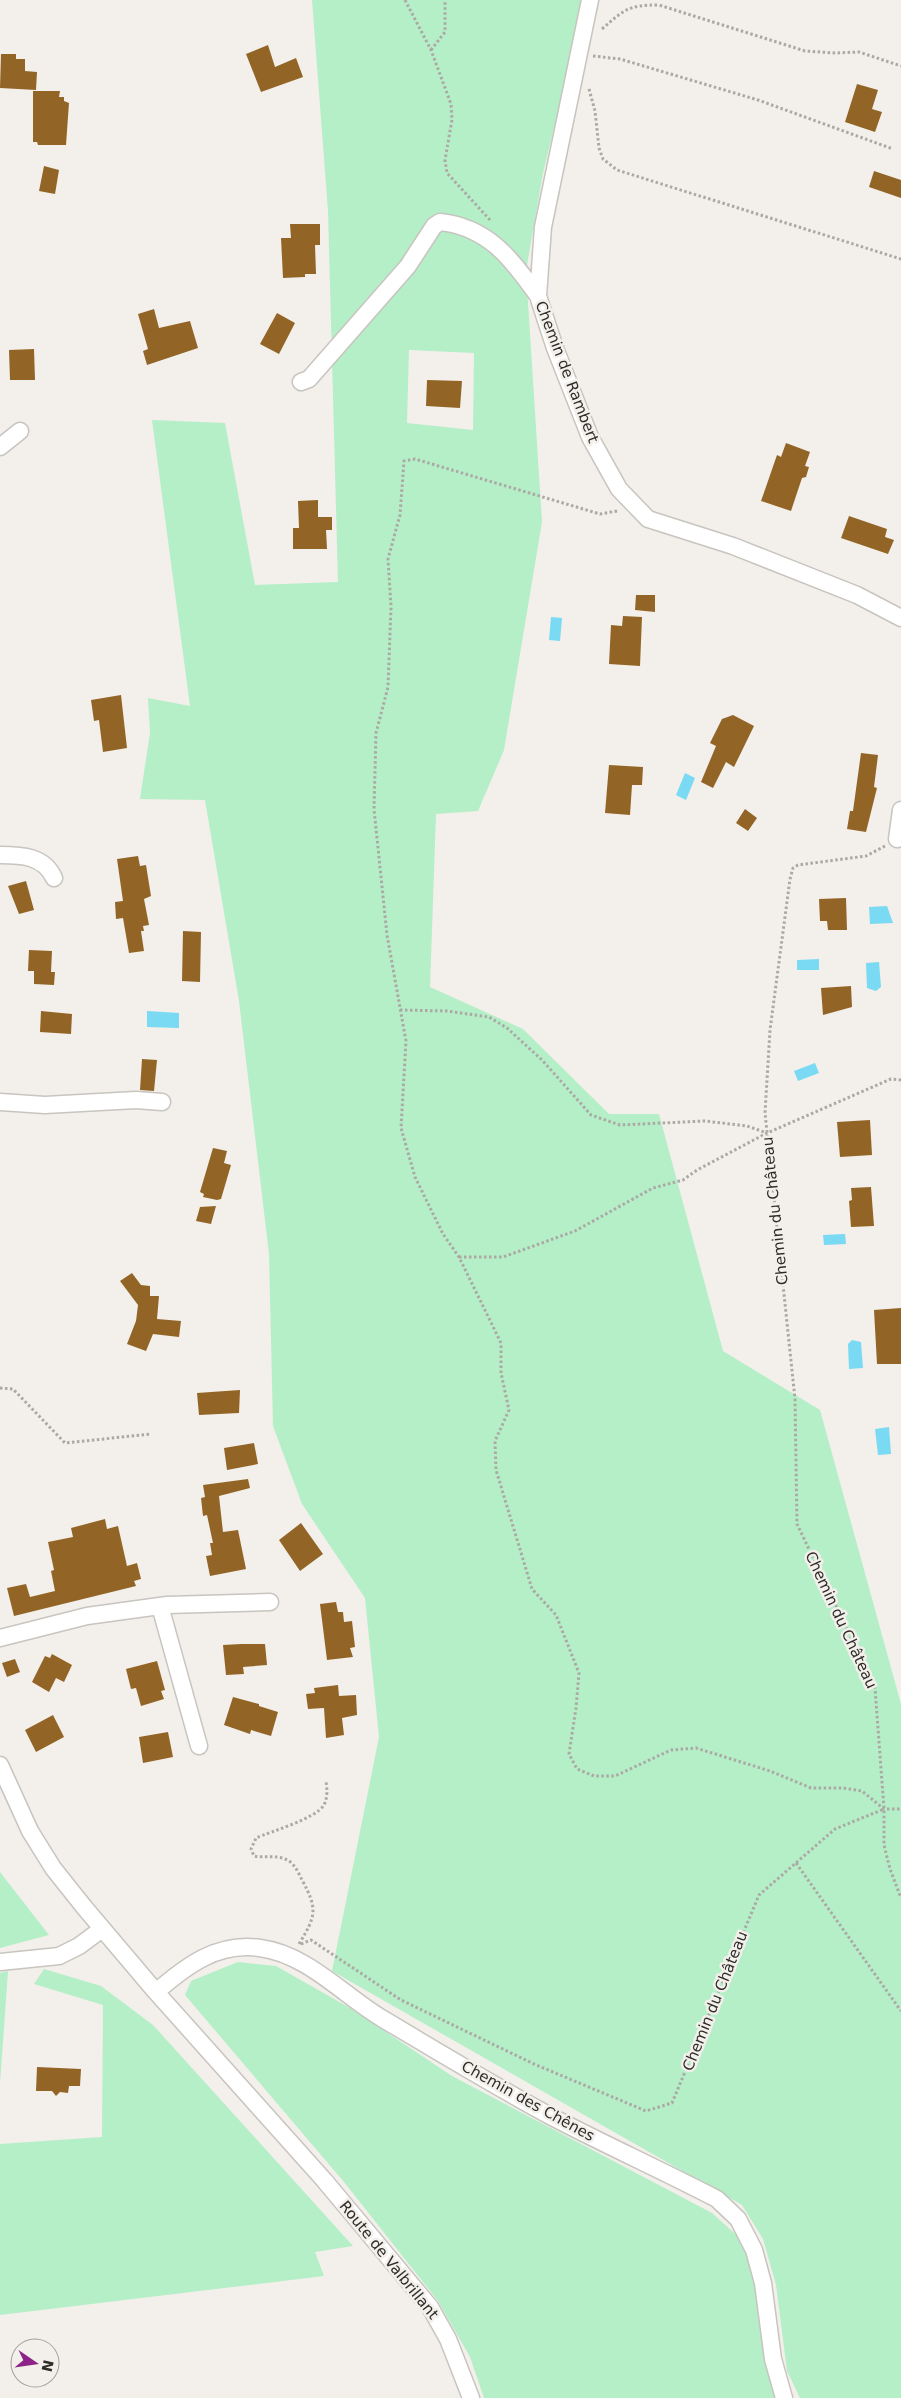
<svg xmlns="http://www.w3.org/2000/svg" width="901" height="2398" viewBox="0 0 901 2398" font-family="'DejaVu Sans',sans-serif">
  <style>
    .green { fill: #b4efc8; fill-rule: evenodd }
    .water { fill: #7adaf3 }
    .building { fill: #926526 }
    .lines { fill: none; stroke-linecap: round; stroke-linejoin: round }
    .minor-casing { stroke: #c8c4bf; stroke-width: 19 }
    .path { stroke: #aca9a5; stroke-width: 3; stroke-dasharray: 2.5 2.5; stroke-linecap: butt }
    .minor { stroke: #fff; stroke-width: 16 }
    .labels { text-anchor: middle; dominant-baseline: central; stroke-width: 5; stroke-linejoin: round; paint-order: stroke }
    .street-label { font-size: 15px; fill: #2d2c2a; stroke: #f3efea }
  </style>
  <rect width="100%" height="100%" fill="#f3efea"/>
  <path class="green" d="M 312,0 L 585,0 L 543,173 L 526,271 L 542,522 L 504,750 L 478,811 L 436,814 L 430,987 L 523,1029 L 609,1114 L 659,1114 L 723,1351 L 820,1410 L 901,1704 L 901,2398 L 800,2398 L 787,2371 L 776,2285 L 763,2239 L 742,2205 L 332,1971 L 379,1737 L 365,1598 L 302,1504 L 273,1426 L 269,1254 L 239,1001 L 205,800 L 140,799 L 150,733 L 148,698 L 190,706 L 152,420 L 225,423 L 255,585 L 338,582 L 328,211 ZM 409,350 L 474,353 L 473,430 L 407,423 Z
    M 0,1872 L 49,1935 L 0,1948 Z
    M 238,1962 L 276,1966 L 350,2008 L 452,2076 L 712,2213 L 743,2241 L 755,2271 L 770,2380 L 777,2398 L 484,2398 L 470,2357 L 438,2301 L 344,2182 L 185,1995 L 191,1981 Z
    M 44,1969 L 101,1986 L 153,2025 L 353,2246 L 315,2252 L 324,2276 L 0,2315 L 0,2144 L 102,2137 L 103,2005 L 34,1984 Z
    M 8,1971 L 0,2083 L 0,1973 Z"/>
  <path class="water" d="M 551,617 L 562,618 L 560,641 L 549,640 Z
    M 685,773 L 695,778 L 686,800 L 676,795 Z
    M 887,906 L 893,923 L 870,924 L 869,907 Z
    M 819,959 L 819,970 L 797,970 L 797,960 Z
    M 879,962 L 881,987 L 876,991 L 867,988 L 866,963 Z
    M 147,1011 L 179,1013 L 179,1028 L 147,1027 Z
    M 815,1063 L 819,1073 L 798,1081 L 794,1071 Z
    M 845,1234 L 846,1244 L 824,1245 L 823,1235 Z
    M 852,1340 L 861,1342 L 863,1368 L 849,1369 L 848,1344 Z
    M 889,1427 L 891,1454 L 878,1455 L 875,1429 Z"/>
  <path class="building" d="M 268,45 L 275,67 L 296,58 L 303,77 L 261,92 L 246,54 Z
    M 1,54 L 16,54 L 16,59 L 25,59 L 25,71 L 37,72 L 36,90 L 0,88 Z
    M 857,84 L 878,90 L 872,109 L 882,112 L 875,132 L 845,122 Z
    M 33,91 L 60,91 L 59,97 L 64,97 L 64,101 L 69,103 L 66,145 L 38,145 L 37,142 L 33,142 Z
    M 44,166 L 59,170 L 55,194 L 39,191 Z
    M 874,171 L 901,180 L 901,198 L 869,187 Z
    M 290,224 L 320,224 L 320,245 L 315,245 L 316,274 L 305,274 L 305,277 L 283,278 L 281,238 L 291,238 Z
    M 154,309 L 159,328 L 190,321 L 198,348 L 147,365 L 143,351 L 148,349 L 138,314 Z
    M 277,313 L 295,323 L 279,354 L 260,344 Z
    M 34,349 L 35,380 L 10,380 L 9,350 Z
    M 427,380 L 462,381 L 460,408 L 426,406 Z
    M 786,443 L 810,452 L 805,466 L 809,467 L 806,477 L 802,478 L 791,511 L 761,501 L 777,455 L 781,457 Z
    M 318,500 L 318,517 L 332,517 L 332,530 L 326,530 L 327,549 L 293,549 L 293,528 L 299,528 L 298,501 Z
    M 849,516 L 887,529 L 885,537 L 894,540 L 888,554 L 841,538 Z
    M 636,595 L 655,595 L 655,612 L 635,610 Z
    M 623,616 L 642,617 L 640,666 L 609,664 L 611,625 L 622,626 Z
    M 121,695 L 127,748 L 103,752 L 99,720 L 94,721 L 91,700 Z
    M 733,715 L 754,726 L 734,767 L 726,762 L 713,788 L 701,782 L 716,746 L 710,743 L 722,719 Z
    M 861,753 L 878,755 L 874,787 L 877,788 L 866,832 L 847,829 L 850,811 L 853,811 Z
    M 609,765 L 643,767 L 642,785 L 632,785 L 630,815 L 605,813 Z
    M 745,809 L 757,818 L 748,831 L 736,823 Z
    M 138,856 L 140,866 L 146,865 L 151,896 L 144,899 L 149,925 L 143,926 L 144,931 L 141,931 L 144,951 L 129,953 L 123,918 L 116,919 L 115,902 L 123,901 L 117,859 Z
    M 26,881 L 34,910 L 19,914 L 8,886 Z
    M 846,898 L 847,930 L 828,930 L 827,921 L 820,921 L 819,899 Z
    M 183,931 L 201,932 L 200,982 L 182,981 Z
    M 29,950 L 52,951 L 51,972 L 55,972 L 54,985 L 34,984 L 34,971 L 28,971 Z
    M 851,986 L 852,1007 L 823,1015 L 821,988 Z
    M 41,1011 L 72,1014 L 71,1034 L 40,1032 Z
    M 142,1059 L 157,1060 L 154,1091 L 140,1090 Z
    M 870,1120 L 872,1155 L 840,1157 L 837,1122 Z
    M 213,1148 L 227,1151 L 224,1163 L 231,1165 L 221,1199 L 217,1200 L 203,1197 L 204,1194 L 200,1192 Z
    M 871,1187 L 874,1226 L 851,1227 L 849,1201 L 852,1200 L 851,1188 Z
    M 216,1206 L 211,1224 L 196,1221 L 200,1207 Z
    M 132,1273 L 141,1285 L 150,1286 L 150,1296 L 159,1296 L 157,1319 L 181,1321 L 179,1337 L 153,1334 L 146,1351 L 127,1344 L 136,1321 L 138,1305 L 120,1281 Z
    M 901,1308 L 901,1364 L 877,1364 L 874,1310 Z
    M 240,1390 L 239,1413 L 199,1415 L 197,1393 Z
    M 254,1443 L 258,1464 L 227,1470 L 224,1448 Z
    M 248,1479 L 250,1488 L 219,1496 L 223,1532 L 238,1530 L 246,1569 L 210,1576 L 206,1556 L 212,1555 L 210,1543 L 213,1543 L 207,1515 L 203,1516 L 201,1498 L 205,1497 L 203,1485 Z
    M 105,1519 L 107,1529 L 118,1526 L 127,1566 L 137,1563 L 141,1579 L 134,1581 L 136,1586 L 14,1616 L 7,1588 L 26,1584 L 30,1597 L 55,1591 L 51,1571 L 54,1570 L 48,1542 L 73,1537 L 71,1528 Z
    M 301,1523 L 323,1554 L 300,1571 L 279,1540 Z
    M 336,1602 L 338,1612 L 343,1612 L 344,1622 L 352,1621 L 355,1647 L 350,1648 L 353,1657 L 327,1660 L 320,1604 Z
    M 241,1644 L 265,1644 L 267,1665 L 243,1667 L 244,1674 L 226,1675 L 223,1645 Z
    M 52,1654 L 72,1665 L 64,1682 L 56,1678 L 49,1692 L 32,1682 L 45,1656 L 50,1658 Z
    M 15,1659 L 20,1672 L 7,1677 L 2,1663 Z
    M 157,1661 L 165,1690 L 161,1691 L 164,1699 L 141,1706 L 136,1688 L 131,1689 L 126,1669 Z
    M 338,1685 L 339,1696 L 356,1695 L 357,1715 L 342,1718 L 344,1735 L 326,1738 L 324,1708 L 308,1709 L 306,1694 L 315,1693 L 314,1688 Z
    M 233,1697 L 259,1704 L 259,1706 L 278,1712 L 271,1736 L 251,1730 L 250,1734 L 224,1725 Z
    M 53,1715 L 64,1737 L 36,1752 L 25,1730 Z
    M 168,1732 L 173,1757 L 143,1763 L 139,1737 Z
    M 37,2067 L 81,2069 L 80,2086 L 69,2086 L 68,2093 L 60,2092 L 56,2096 L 52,2091 L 36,2091 Z"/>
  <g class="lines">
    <defs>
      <path id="minor" d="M 590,0 L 543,227 L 538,296 L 555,348 L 590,437 L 619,489 L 648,519 L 733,546 L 857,595 L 901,618
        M 301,382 L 309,379 L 408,266 L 434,226 L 440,222 C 488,227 512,259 538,296
        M 0,447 L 20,431
        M 897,839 L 901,810
        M 0,855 C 22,855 44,856 54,878
        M 0,1102 L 45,1105 L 136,1100 L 162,1102
        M 160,1606 L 199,1746
        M 0,1638 L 87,1616 L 167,1605 L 270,1602
        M 0,1765 L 30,1831 L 53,1868 L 84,1907 L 156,1992 L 324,2180 L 430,2307 L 448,2339 L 471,2398
        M 0,1962 L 59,1956 L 79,1946 L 102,1929
        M 156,1992 C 186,1966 217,1942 260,1948 C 307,1954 344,1996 383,2019 C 440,2053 496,2087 554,2118 C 608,2146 663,2171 717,2199 L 738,2219 L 754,2250 L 763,2283 L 773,2359 L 784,2398"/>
    </defs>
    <use href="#minor" class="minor-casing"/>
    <path class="path" d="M 405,0 L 431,50 L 451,104 L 452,120 L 445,160 L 447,173 L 490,220
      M 602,29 C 625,9 628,5 659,5 L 805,51 L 835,53 L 859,52 L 901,66
      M 431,50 L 445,32 L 445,0
      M 593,56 L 620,59 L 758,100 L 893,149
      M 589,89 L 595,111 L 599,148 L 603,159 L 617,170 L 901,259
      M 617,511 L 600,514 L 415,459 L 404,461 L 400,515 L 388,559 L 391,607 L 388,687 L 376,733 L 374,809 L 387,935 L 406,1041 L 401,1128 L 415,1177 L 443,1234 L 459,1257 L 501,1343 L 501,1373 L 509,1410 L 495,1441 L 496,1470 L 532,1589 L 556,1615 L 579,1673 L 576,1708 L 569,1754 L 577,1769 L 594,1776 L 615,1776 L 671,1750 L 696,1748 L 770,1771 L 811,1788 L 843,1788 L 862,1791 L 884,1809 L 901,1809
      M 885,846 L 866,856 L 798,865 L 793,868 L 790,879 L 770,1030 L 765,1113 L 795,1399 L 797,1524 L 875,1688 L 884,1809 L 884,1845 L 890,1869 L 901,1898
      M 400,1010 L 447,1011 L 489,1017 L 507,1028 L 542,1060 L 591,1115 L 620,1125 L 705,1121 L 747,1126 L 767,1133
      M 459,1257 L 503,1257 L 575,1231 L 653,1188 L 683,1180 L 697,1170 L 767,1133 L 891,1079 L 901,1080
      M 0,1388 L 13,1389 L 65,1443 L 151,1434
      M 796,1863 L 901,2011
      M 299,1944 C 316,1916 318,1909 302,1880 C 298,1872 294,1862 285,1859 C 276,1855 264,1858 254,1856 L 251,1849 L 256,1838 C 272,1831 315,1819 324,1805 C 328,1797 327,1789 326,1781
      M 301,1944 L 311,1940 L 401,2000 L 534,2064 L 646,2111 L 672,2103 L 759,1895 L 835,1829 L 884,1809"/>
    <use href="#minor" class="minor"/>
  </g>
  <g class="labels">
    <g class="street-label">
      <text transform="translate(567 372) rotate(69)">Chemin de Rambert</text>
      <text transform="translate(775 1211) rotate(-96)">Chemin du Château</text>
      <text transform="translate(841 1620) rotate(65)">Chemin du Château</text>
      <text transform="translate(715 2001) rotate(-68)">Chemin du Château</text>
      <text transform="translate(528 2101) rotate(29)">Chemin des Chênes</text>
      <text transform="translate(389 2260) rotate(51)">Route de Valbrillant</text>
    </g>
  </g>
  <g transform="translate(35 2363) rotate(103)"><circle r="24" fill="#f3efea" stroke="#a4a19d"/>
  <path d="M0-4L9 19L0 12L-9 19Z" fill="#8d2388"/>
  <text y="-8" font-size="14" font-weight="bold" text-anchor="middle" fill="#2d2c2a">N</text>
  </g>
</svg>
